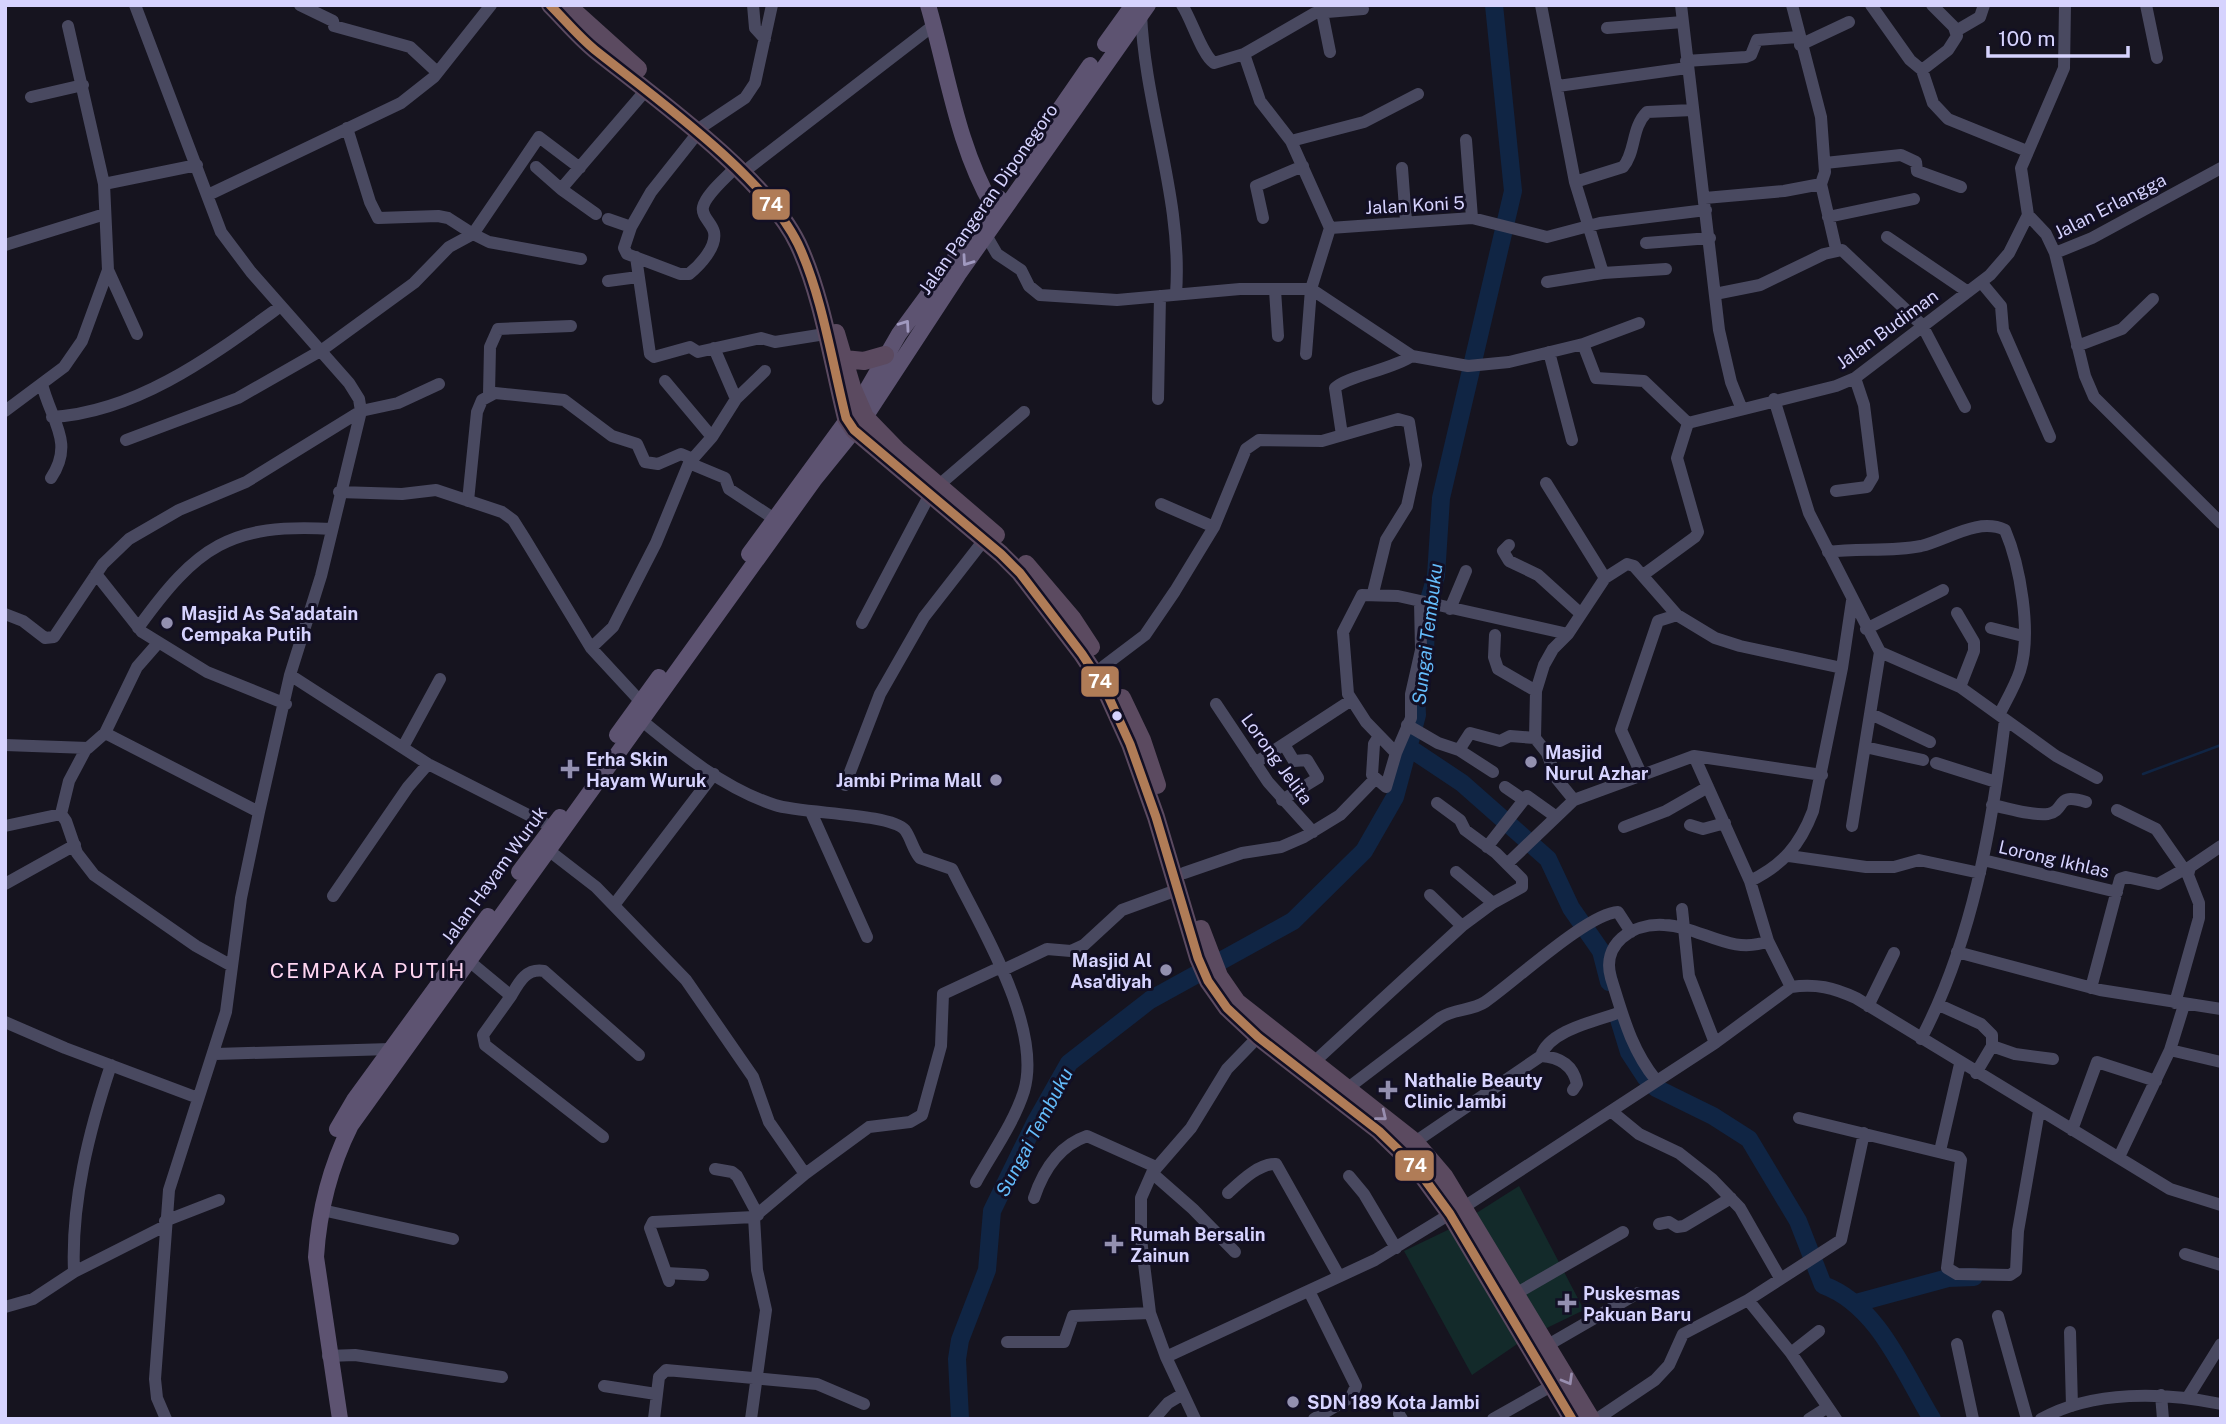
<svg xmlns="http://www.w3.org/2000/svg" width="2226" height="1424" viewBox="0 0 2226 1424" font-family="'Public Sans',sans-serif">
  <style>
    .green { fill: #132a2a }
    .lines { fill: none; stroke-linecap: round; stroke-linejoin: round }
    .stream { stroke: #102544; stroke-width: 2.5 }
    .river { stroke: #102544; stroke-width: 18 }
    .minor { stroke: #494960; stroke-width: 12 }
    .major { stroke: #5d5371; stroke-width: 16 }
    .highway { stroke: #5b4a60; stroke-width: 18 }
    .bus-1-casing { stroke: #120f24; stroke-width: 14 }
    .bus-1 { stroke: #b07c57; stroke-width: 9 }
    .oneway { stroke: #a099bf }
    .oneway2 { stroke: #988eaf }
    .poi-dot { fill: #9390b0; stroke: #120f24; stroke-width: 2.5 }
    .bus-dot { fill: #d6d3fe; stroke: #120f24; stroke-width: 2.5 }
    .labels { text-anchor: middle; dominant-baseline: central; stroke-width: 6; stroke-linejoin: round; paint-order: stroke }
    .street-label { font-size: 18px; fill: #d6d3fe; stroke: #120f24 }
    .poi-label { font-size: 18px; font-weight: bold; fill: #d6d3fe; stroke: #120f24; text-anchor: start }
    .water-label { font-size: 19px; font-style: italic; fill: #64bcfb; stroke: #120f24 }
    .quarter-label { font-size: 21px; letter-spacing: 2px; fill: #fed5f1; stroke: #120f24 }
    .line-badge { stroke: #120f24; stroke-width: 2.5 }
    .badge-label { font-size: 19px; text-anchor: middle; font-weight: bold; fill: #fff }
  </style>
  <rect width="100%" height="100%" fill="#16141f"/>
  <path class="green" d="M 1519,1186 L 1584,1310 L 1526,1338 L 1472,1375 L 1404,1251 L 1456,1226 Z"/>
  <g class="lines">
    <path class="stream" d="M 2143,774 L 2221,745"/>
    <path class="river" d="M 1408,747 L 1462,783 L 1548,859 L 1571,908 L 1601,951 L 1609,982
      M 1618,1016 L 1629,1052 L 1646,1078
      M 1656,1088 L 1713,1116 L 1749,1139 L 1798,1221 L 1823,1285 C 1878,1305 1903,1371 1932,1419
      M 1856,1303 L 1948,1278 L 1974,1277
      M 960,1419 L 957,1359 L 960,1340 L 987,1270 L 992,1211 L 1035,1123 L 1069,1063 L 1150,1000 L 1293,921 L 1364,851 L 1395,797 L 1417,715 L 1416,691 L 1425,660 L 1426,610 L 1436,576 L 1441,498 L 1513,191 L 1494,5"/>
    <path class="minor" d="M 135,5 L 221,232 L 251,272 L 349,383 L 359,399 L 361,411 L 321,576 L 290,675 L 259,812 L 241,898 L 226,1012 L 169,1190 L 155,1379 L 157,1398 L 166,1419
      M 300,5 L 333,21 L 334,26 L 410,47 L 437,72
      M 753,5 L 755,28 L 765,39
      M 1182,5 C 1192,20 1202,55 1214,63 L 1244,54 L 1315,13 L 1363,9
      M 1541,5 L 1575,182 L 1603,273
      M 1681,5 L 1719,330 L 1731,382 L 1741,407
      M 1792,5 L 1821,117 L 1825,172 L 1821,184 L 1836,249
      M 1871,5 L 1910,60 L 1922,70 L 1948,50 L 1957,36 L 1954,27 L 1932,5
      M 2065,5 L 2064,68 L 2021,168 L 2028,215 L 2046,234 L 2055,253 L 2092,238 L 2221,168
      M 2146,5 L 2157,58
      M 1322,12 L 1330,52
      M 1141,14 C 1145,108 1183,200 1176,294
      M 1607,28 L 1683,22
      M 1956,31 L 1980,17 L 1984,5
      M 1800,45 L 1849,22
      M 1244,54 L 1260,101 L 1291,141 L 1330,228
      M 1686,61 L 1746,57 L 1751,55 L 1757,40 L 1798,37
      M 1922,70 L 1933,103 L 1948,119 L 2027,151
      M 1558,86 L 1687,68
      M 31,97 L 83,85
      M 703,126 L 745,98 L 755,83 L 772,5
      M 347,128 L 370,202 L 378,218 L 438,216 L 448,218 L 473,234 L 539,137 L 580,168
      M 1466,140 L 1472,218
      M 1291,141 L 1364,122 L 1418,94
      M 1825,163 L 1901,155 L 1916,162 L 1917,171 L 1961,187
      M 536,167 L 561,189
      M 750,167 L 934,25
      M 1402,168 L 1406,221
      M 1575,182 L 1623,167 C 1636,152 1631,128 1647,112 L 1693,110
      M 104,184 L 197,165
      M 208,195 L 401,103 L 434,77 L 491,5
      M 1705,198 L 1784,191 L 1821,184
      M 596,214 L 561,189 L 646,90
      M 1828,217 L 1914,199
      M 1263,218 L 1256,186 L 1303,166
      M 608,219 L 631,227 L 651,192 L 697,134
      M 631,227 L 624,248 L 627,254 L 680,274 L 689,274 C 700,265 717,247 714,232 C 712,223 701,216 703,207 C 706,194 726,178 735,168
      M 1330,228 L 1472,218 L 1547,237 L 1600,223 L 1706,210
      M 986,235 L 997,254 L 1021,270 L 1029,286 L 1040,295 L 1117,300 L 1240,289 L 1311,289 L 1412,356 L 1468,366 L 1509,362 L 1583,344 L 1639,323
      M 1887,237 L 1968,292
      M 1646,243 L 1710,238
      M 5,245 L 105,214
      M 2055,253 L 2085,376 L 2094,397 L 2221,523
      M 636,257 L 650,354 L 654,357 L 690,347 L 698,352 L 761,338 L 775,342 L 825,334
      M 108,270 L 137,334
      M 608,281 L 638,277
      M 1547,282 L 1603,273 L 1666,269
      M 1981,282 L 2001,306 L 2003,330 L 2050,437
      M 1275,290 L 1278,336
      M 1715,294 L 1760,285 L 1824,254 L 1842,250 L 1922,325 L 1965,407
      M 1583,344 L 1596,378 L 1644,381 L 1688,423
      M 2077,346 L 2122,329 L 2153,299
      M 1549,352 L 1572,440
      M 1306,354 L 1311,289 L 1330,228
      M 42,384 C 51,421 75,442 51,478
      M 489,394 L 490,347 L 498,329 L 571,326
      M 736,399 L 765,371
      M 1158,399 L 1160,296
      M 1774,399 L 1809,513 L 1880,652 L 1960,687 L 2056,756 L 2097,778
      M 5,411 L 64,367 L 82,341 L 108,270 L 104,184 L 68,26
      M 52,417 C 138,412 213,355 281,306
      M 1688,423 L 1836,386 L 1855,378 L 1990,275 L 2009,253 L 2028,215
      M 1342,435 L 1335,388 C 1347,376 1391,370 1412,356
      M 712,437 L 736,399 L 714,348
      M 126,440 L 238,398 L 322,350 L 414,283 L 449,247 L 473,234 L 489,242 L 581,259
      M 689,463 L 725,478 L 729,489 L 773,518
      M 1546,483 L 1605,578
      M 939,485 L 1024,412
      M 1836,491 L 1867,487 L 1873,477 L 1864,405 L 1855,378
      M 339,492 L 402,494 L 436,490 L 502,512 L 513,520 L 525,539 L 591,648 L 640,701
      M 468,501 L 477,412 L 482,400 L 495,393 L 564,400 L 612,436 L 637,444 L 645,462 L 658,464 L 681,454 L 693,459
      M 1161,504 L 1214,527
      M 1509,545 L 1503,551 L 1509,561 L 1538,575 L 1581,614
      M 1828,552 C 1858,548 1891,552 1921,546 C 1947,540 1978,517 2005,530 C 2020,565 2032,633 2020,671 C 2015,686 2006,701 1999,715
      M 96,574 L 142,632 L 207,672 L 286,704
      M 1643,575 L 1695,537 L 1698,532 L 1677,458 L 1688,423
      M 1450,609 L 1466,571
      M 1957,613 L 1974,642 L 1974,651 L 1960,687
      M 5,614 L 23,621 L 45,638 L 54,637 L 103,564 L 129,539 L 179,510 L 246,482 L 361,411 L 398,403 L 439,384
      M 862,623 L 929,496
      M 138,628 C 197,546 230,523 332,529
      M 1991,628 L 2023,636
      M 1866,629 L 1943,590
      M 1495,635 L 1494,657 L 1498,669 L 1536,691
      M 591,648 L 613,627 L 656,543 L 689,463 L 712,437 L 665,381
      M 1104,666 L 1145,635 L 1175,591 L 1214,527 L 1246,449 L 1259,440 L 1322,441 L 1398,419 L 1409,422 L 1416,465 L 1407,506 L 1386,540 L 1373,593
      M 290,675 L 428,764 L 558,830
      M 1216,704 L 1268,782 L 1313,832
      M 1871,714 L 1930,742
      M 641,720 C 681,753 725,789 775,805 C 802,814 890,813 905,830 C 911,838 913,850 920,858 L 952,869 C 980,926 1043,1027 1024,1091 C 1014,1123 992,1153 976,1182
      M 1407,725 L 1438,743 L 1459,750 L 1493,772
      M 105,733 L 259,812
      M 1379,736 L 1374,744 L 1372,775 L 1386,787 L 1396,753 L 1366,722 L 1348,694 L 1343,632 L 1362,595 L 1398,596 L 1568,634
      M 5,745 L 88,748 L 105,733 L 137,667 L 158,643
      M 403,747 L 440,679
      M 1865,747 L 1923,760
      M 1459,750 L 1470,733 L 1500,741 L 1510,736 L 1535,738
      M 1396,753 L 1411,718 L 1411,694 L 1421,650 L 1420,602
      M 1694,756 L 1822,775
      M 1255,763 L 1350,701
      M 1936,763 L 1996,782
      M 1642,776 L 1621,730 L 1658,621 L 1677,615 L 1715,638 L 1740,646 L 1842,668
      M 845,785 L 880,694 L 924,617 L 984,540
      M 1505,787 L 1524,800
      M 1282,800 L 1318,778 L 1307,760 L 1294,761 L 1285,746
      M 1574,800 L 1556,778 L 1547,753 L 1535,738 L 1536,691 L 1544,665 L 1553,649 L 1568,634 L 1605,578 L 1627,564 L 1634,566 L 1677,615
      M 1437,803 L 1460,820 L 1465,830 L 1496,853 L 1522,879 L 1522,887 L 1493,903
      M 1992,805 C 2008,808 2032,816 2048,814 C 2067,810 2054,792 2086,802
      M 2117,810 L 2156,829 L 2188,875 L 2199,903 L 2199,918 L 2175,1003
      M 811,812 L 867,937
      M 61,814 L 69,781 L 86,749
      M 1690,825 L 1703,829 L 1725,823
      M 5,826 L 61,814 L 66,821 L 77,853 L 94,875 L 196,946 L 232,966
      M 1852,826 L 1880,652
      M 1624,827 L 1666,811 L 1708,787
      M 543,846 L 596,887 L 686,980 L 753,1077 L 769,1122 L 805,1174 L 754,1217 L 757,1270 L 766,1310 L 751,1419
      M 1487,847 L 1527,796 L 1555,816
      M 1789,856 L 1866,867 L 1894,867 L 1919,860 L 1980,873
      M 1983,860 L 2117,892
      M 1507,864 L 1574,800 L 1694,756 L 1750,881
      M 1184,873 L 1242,853 L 1281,847 L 1304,837 L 1340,815 L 1375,779
      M 2188,875 L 2190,867 L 2221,846
      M 5,884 L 75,845
      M 1430,895 L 1462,926
      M 333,896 L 408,787 L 428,764
      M 614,905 L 714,774
      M 1682,909 L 1689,976 L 1715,1043
      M 1957,952 L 2100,990 L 2221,1009
      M 469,961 L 511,996 C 519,982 526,968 544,971 L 639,1055
      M 1003,970 L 1047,949 L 1071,951 L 1084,945 L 1122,910 L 1177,890
      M 1791,987 L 1768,941 L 1750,881 C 1783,865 1800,845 1813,811 L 1842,668 L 1852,601
      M 2091,988 L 2120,879 L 2126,877 L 2158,884 L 2183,870
      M 511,996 L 483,1035 L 485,1045 L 603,1137
      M 1939,1005 L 1981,1024 L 1992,1035 L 1992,1046 L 1976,1073
      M 1868,1006 L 1894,953
      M 5,1022 L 65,1048 L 198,1098
      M 1921,1039 C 1972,942 1992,828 2005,720
      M 1992,1046 L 2015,1054 L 2053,1059
      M 2170,1050 L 2221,1062
      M 215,1054 L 391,1049
      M 1541,1056 C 1549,1030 1597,1021 1621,1012
      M 1313,1063 L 1462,926 L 1493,903 L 1456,872
      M 1656,1080 C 1631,1049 1623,1016 1611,978 C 1601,944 1632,923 1664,925 C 1700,926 1731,956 1768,941
      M 1348,1088 L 1440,1018 C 1455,1008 1472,1011 1485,1002 C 1513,983 1588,913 1618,912 L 1631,932
      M 1611,1111 L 1639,1134 L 1679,1153 L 1712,1179 L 1740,1208 L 1780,1278
      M 1799,1118 L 1959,1157 L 1961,1160 L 1947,1268 L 1957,1274 L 2010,1275 L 2016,1271 L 2018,1231 L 2039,1111
      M 2072,1130 L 2097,1062 L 2156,1081
      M 1415,1142 L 1541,1056 C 1560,1057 1573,1065 1577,1084 L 1573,1090
      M 1940,1151 L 1960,1064
      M 2119,1157 L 2170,1050 L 2184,1005
      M 715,1169 L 732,1172 L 737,1176 L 758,1215
      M 1152,1173 L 1193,1209 L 1235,1252
      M 805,1174 L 869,1127 L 910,1122 L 922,1115 L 941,1046 L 943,994 L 1001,967
      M 1349,1176 L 1364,1194 L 1396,1248
      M 1228,1193 C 1240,1182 1259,1163 1276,1164 L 1339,1276
      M 1034,1198 C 1043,1171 1058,1146 1087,1136 L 1156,1167
      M 1464,1207 L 1715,1043 L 1791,987 C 1816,983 1834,988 1856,998 L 2170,1189 L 2221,1205
      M 322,1210 L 453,1239
      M 165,1221 L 219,1200
      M 1659,1224 L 1669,1222 L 1677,1227 L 1684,1226 L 1731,1198
      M 2185,1254 L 2221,1265
      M 74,1272 C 71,1202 89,1131 111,1065
      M 666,1273 L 703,1275
      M 669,1281 L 650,1228 L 653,1222 L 754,1217
      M 1309,1291 L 1356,1386 L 1351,1397 L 1314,1419
      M 1517,1293 L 1623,1232
      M 1748,1300 L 1791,1353 L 1836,1419
      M 5,1307 L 33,1299 L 74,1272 L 165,1226
      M 1998,1316 L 2027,1419
      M 2070,1332 L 2072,1406
      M 1007,1342 L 1064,1342 L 1073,1316 L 1150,1313
      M 1957,1344 L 1973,1419
      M 1548,1345 L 1638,1293
      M 1791,1353 L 1819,1331
      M 328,1356 L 355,1355 L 502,1377
      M 1166,1357 L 1375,1260 L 1450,1214
      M 604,1386 L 656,1394
      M 2161,1395 L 2163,1419
      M 2188,1397 L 2221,1344
      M 1399,1414 L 1402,1419
      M 654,1419 L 659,1377 L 666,1370 L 817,1384 L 864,1404
      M 1154,1419 L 1168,1403 L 1183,1394
      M 1195,1419 L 1166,1357 L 1150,1313 L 1141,1239 L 1141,1198 L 1152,1173 L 1191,1128 L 1227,1069 L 1258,1037
      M 1493,1419 L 1553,1385
      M 1597,1419 L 1655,1380 L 1669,1365 L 1683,1334 L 1748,1300 L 1841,1240 L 1864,1133
      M 1809,1419 L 1828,1407
      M 2041,1419 C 2093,1390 2164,1392 2221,1404"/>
    <path class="major" d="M 928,5 C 948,74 957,145 993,207
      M 1105,44 L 1133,5
      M 1019,168 L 1090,65
      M 749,554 L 858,405 L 899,334 L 999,198
      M 617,735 L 659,677
      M 519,872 L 560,817
      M 337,1129 L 354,1100 L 488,916
      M 340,1419 L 316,1257 C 319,1210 330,1167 351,1125 L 814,480 L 865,417 L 958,275 L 1148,5"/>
    <path class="highway" d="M 550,5 C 565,20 579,37 595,50 C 654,97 766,177 798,244 C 822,295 832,362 846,418 L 854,430 L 1001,554 L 1020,573 L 1082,654 L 1105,689 L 1130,744 L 1156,817 L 1198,958 L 1208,981 L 1227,1008 L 1258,1037 L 1379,1131 L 1415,1166 L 1450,1214 L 1572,1419
      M 567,5 L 638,69
      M 836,333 L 852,387 L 865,417 L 897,450 L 996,535
      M 844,359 L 864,361 L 885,355
      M 1026,564 L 1072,618 L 1091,647
      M 1122,698 L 1142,740 L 1157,785
      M 1201,929 L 1219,976 L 1237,1002 L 1415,1142 L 1444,1176 L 1591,1419"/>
    <defs>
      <path id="bus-1" d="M 550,5 C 565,20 579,37 595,50 C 654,97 766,177 798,244 C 822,295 832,362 846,418 L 854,430 L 1001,554 L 1020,573 L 1082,654 L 1105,689 L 1130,744 L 1156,817 L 1198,958 L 1208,981 L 1227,1008 L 1258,1037 L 1379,1131 L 1415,1166 L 1450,1214 L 1572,1419"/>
    </defs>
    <use href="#bus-1" class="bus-1-casing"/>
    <use href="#bus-1" class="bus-1"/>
  </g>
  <defs><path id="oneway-chevron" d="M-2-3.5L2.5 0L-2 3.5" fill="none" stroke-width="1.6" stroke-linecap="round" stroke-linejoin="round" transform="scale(1.75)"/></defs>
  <g class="oneway">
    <use href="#oneway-chevron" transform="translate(967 261) rotate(125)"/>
    <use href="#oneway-chevron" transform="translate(905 325) rotate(-55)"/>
  </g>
  <g class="oneway2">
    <use href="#oneway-chevron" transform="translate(1382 1116) rotate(39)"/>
    <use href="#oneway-chevron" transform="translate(1568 1380) rotate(60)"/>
  </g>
  <g class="poi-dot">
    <circle cx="167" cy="623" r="7"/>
    <circle cx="1531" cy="762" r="7"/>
    <path d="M566.5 758.5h7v7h7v7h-7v7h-7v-7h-7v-7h7z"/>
    <circle cx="996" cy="780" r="7"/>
    <circle cx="1166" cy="970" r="7"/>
    <path d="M1384.5 1079.5h7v7h7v7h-7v7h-7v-7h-7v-7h7z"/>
    <path d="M1110.5 1233.5h7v7h7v7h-7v7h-7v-7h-7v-7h7z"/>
    <path d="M1563.5 1292.5h7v7h7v7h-7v7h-7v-7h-7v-7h7z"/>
    <circle cx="1293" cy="1402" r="7"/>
  </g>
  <circle class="bus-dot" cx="1117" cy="716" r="6"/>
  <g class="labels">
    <g class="street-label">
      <text transform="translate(988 199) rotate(-55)">Jalan Pangeran Diponegoro</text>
      <text transform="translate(1415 205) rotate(-3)">Jalan Koni 5</text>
      <text transform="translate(2110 206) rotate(-27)">Jalan Erlangga</text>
      <text transform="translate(1887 329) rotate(-36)">Jalan Budiman</text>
      <text transform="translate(1277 759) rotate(54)">Lorong Jelita</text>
      <text transform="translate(2054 859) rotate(13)">Lorong Ikhlas</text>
      <text transform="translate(494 875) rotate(-54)">Jalan Hayam Wuruk</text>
    </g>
    <g class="poi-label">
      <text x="181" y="613">Masjid As Sa'adatain<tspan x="181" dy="21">Cempaka Putih</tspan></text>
      <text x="1545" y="752">Masjid<tspan x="1545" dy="21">Nurul Azhar</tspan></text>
      <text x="586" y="759">Erha Skin<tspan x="586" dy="21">Hayam Wuruk</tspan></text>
      <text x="982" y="780" text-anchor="end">Jambi Prima Mall</text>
      <text x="1152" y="960" text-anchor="end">Masjid Al<tspan x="1152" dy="21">Asa'diyah</tspan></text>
      <text x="1404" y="1080">Nathalie Beauty<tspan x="1404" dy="21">Clinic Jambi</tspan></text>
      <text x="1130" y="1234">Rumah Bersalin<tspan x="1130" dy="21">Zainun</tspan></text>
      <text x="1583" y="1293">Puskesmas<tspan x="1583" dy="21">Pakuan Baru</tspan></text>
      <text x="1307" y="1402">SDN 189 Kota Jambi</text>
    </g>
    <g class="water-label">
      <text transform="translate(1427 634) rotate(-83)">Sungai Tembuku</text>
      <text transform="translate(1034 1132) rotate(-62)">Sungai Tembuku</text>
    </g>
    <g class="quarter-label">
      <text x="368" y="970">CEMPAKA PUTIH</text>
    </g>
  </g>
  <g class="line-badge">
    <rect x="751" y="188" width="40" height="33" rx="7" fill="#b07c57"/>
    <rect x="1080" y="665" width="40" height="33" rx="7" fill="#b07c57"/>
    <rect x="1394" y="1149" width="41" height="33" rx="7" fill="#b07c57"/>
  </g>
  <g class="badge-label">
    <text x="771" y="211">74</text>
    <text x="1100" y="688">74</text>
    <text x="1415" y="1172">74</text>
  </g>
  <rect width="2226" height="1424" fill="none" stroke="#d6d3fe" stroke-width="14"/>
  <path d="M1988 46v10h140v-10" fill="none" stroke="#d6d3fe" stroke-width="3.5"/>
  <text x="1998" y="46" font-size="21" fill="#d6d3fe" stroke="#120f24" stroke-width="5" paint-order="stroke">100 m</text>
</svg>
